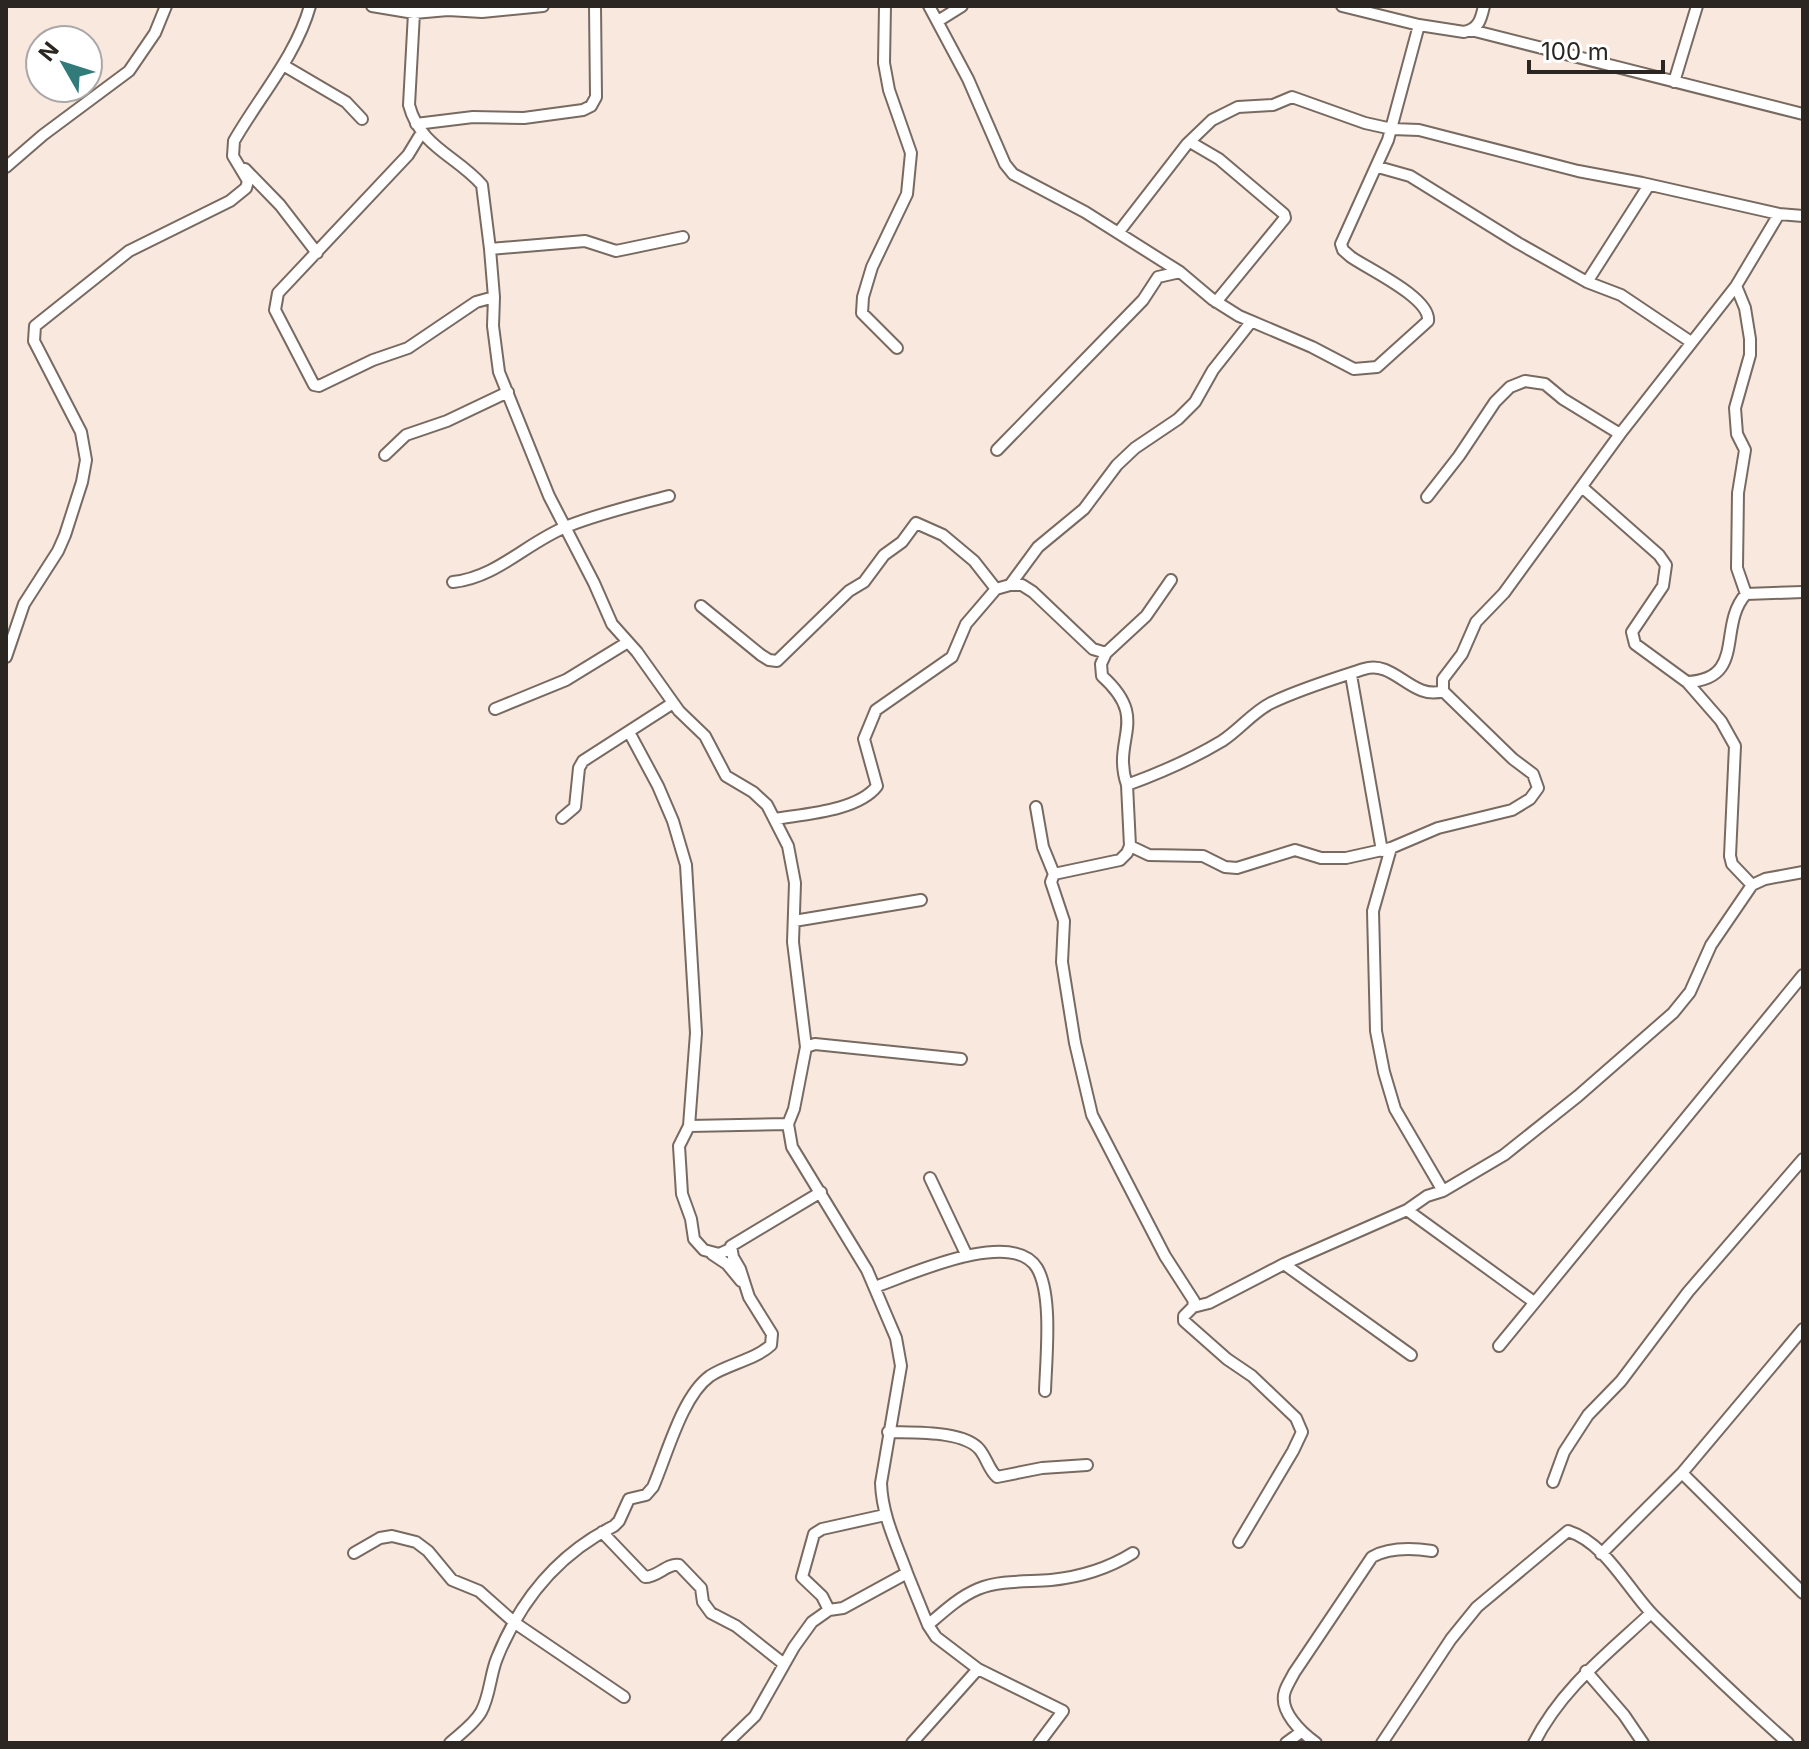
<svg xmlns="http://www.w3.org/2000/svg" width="1809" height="1749" viewBox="0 0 1809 1749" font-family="Inter,sans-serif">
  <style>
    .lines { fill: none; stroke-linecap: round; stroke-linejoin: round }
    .street-casing { stroke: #786a61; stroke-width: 14 }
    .street { stroke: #fff; stroke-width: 10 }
  </style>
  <rect width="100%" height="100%" fill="#f8e8de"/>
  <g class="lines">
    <defs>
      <path id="street" d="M 372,6 L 414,13 L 448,10 L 482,12 L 543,6
        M 885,6 L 884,63 L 889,90 L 911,153 L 907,194 L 872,267 L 863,297 L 862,313 L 897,348
        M 929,6 L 968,79 L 1005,164 L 1013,174 L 1085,212 L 1180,272 L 1212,299 L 1239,316 L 1312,347 L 1354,369 L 1377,367 L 1428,321 C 1431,298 1368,269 1351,257 L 1343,250 L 1341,244 L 1388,140 L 1419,25
        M 1342,6 L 1419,25 L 1464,32 C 1479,29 1481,19 1484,6
        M 414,13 L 409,105 C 420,147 457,156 482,185 L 490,249 L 494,297 L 493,326 L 499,372 L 549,496 L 594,583 L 612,624 L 637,652 L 679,711 L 705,736 L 726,776 L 753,792 L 767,805 L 788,846 L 795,883 L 793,942 L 806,1047 L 794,1109 L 788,1124 L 792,1147 L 867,1270 L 896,1338 L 901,1366 L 881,1483 C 882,1515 896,1543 907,1573 L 843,1608 L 829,1610 L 812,1622 L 794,1647 L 755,1716 L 727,1743
        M 938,21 L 962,6
        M 1471,30 L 1803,114
        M 283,65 L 346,102 L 362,119
        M 1674,82 L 1697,6
        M 416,124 L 473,117 L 524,118 L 583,110 L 591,106 L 596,97 L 595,6
        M 422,132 L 408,155 L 278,293 L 275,310 L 314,385 L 319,386 L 373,360 L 408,348 L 476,302 L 494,297
        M 1190,142 L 1219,159 L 1284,214 L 1285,218 L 1216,302
        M 6,167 L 43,135 L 129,71 L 155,33 L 166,6
        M 1378,167 L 1410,176 L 1518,243 L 1587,282 L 1621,295 L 1691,342
        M 245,169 L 280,205 L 317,253
        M 1118,233 L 1187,144 L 1212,120 L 1238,107 L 1273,105 L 1292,97 L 1365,123 L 1392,129 L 1419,130 L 1578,171 L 1642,183 L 1779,214 L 1803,216
        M 490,249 L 585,241 L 616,251 L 683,237
        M 1587,282 L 1649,185
        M 1736,286 L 1745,308 L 1750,339 L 1750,355 L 1735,408 L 1737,434 L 1745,450 L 1738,493 L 1737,568 L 1746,594
        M 997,450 L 1143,300 L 1158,277 L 1180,272
        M 385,455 L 406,435 L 447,421 L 508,392
        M 1582,487 L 1659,555 L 1666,565 L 1663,586 L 1632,632 L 1635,644 L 1687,682 L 1721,721 L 1735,746 L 1730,856 L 1732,864 L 1752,885
        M 1427,497 L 1459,456 L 1495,402 L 1510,387 L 1525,381 L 1545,384 L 1563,399 L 1620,434
        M 453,582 C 498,577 527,542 568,526 C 601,513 635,505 669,496
        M 1010,585 L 1022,585 L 1033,592 L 1093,649 L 1106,653 L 1146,616 L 1171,580
        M 701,606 L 761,655 L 769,660 L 777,661 L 849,591 L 864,582 L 884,555 L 902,542 L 916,523 L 943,535 L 974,561 L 996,589 L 1010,585 L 1038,547 L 1084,509 L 1117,465 L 1135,448 L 1178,419 L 1195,402 L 1213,370 L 1251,322
        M 1106,653 L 1101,664 L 1102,676 C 1151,720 1111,738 1127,785
        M 6,657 L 24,604 L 58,551 L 65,535 L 82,482 L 86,460 L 81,432 L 34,341 L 35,326 L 129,251 L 230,201 L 246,188 L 248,181 L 233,156 L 234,141 C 259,97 296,56 310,6
        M 1351,675 L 1382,851
        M 1687,682 C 1747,679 1717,626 1746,594 L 1803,592
        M 495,709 L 566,680 L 628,642
        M 629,732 L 658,786 L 673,821 L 686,865 L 696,1033 L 689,1126 L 679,1146 L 682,1194 L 691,1219 L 694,1239 L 704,1250 L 719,1254 L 730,1249
        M 1036,807 L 1043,847 L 1054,874 L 1051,882 L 1064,921 L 1062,962 L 1075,1043 L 1092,1115 L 1165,1256 L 1194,1301 L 1193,1307
        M 562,818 L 575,807 L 579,768 L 583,761 L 673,703
        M 775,819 C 804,814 858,811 877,786 L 864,739 L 876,710 L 952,657 L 966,624 L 996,589
        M 1130,846 L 1149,855 L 1203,856 L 1225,867 L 1237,868 L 1295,850 L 1321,858 L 1346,858 L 1391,848 L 1438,828 L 1512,810 L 1530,799 L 1538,788 L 1533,774 L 1513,759 L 1443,691 L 1443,679 L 1462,654 L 1476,622 L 1504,593 L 1620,434 L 1736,286 L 1779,214
        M 1391,848 L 1373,911 L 1376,1031 L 1384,1072 L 1395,1109 L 1443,1191
        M 1054,874 L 1120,860 L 1127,853 L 1130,846 L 1127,785 C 1160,773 1192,759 1222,741 C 1239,730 1253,712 1271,703 C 1300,689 1333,679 1364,669 C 1394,659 1412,701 1443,691
        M 794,921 L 921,900
        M 806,1047 L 815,1044 L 961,1059
        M 689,1126 L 788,1124
        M 930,1178 L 967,1256
        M 1407,1210 L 1534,1302
        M 712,1254 L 727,1264 L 741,1281
        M 1284,1264 L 1411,1355
        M 875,1287 C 909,1275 1012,1227 1037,1268 C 1053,1295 1046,1359 1045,1391
        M 1499,1346 L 1803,975
        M 888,1432 C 913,1433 964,1430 980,1450 C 987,1459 989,1470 997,1477 L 1042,1468 L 1087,1465
        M 1682,1473 L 1803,1593
        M 1553,1482 L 1564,1452 L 1588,1415 L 1621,1381 L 1688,1292 L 1803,1159
        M 602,1532 L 645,1577 C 658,1577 667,1563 679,1565 L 701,1588 L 703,1602 L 711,1613 L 736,1626 L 784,1664
        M 1239,1542 L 1293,1451 L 1302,1432 L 1296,1418 L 1252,1376 L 1227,1359 L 1184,1321 L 1184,1316 L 1193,1307 L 1209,1303 L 1284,1264 L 1407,1210 L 1427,1196 L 1443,1191 L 1504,1155 L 1578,1096 L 1673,1013 L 1690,992 L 1711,945 L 1752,885 L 1765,879 L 1803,872
        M 354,1553 L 380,1538 L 392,1536 L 416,1542 L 428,1551 L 452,1580 L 479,1591 L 515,1623 L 624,1697
        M 1601,1554 L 1682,1473 L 1803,1329
        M 907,1573 L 928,1625 L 936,1637 L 978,1669 L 1063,1711 L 1039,1743
        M 829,1610 L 822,1596 L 802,1577 L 814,1534 L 822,1529 L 885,1515
        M 928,1625 C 943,1612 959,1597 978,1589 C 1000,1580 1028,1582 1051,1580 C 1080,1577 1109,1568 1133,1553
        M 1586,1671 L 1624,1715 L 1643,1743
        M 450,1743 C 460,1734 474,1724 481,1712 C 490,1696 490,1675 497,1658 C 520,1601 558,1554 614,1526 L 619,1521 L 629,1499 L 646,1495 L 653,1487 C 667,1455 682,1396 710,1376 C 728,1364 755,1360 771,1345 L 772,1334 L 749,1297 L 740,1269 L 733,1257 L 731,1246 L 821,1192
        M 912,1743 L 978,1669
        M 1286,1743 L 1301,1732
        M 1316,1743 C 1302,1733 1278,1711 1285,1691 C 1287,1685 1291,1679 1294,1673 L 1372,1557 C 1390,1547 1412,1548 1432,1551
        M 1382,1743 L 1451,1639 L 1477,1607 L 1568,1531 C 1606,1543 1628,1590 1654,1616 C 1698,1660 1742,1702 1788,1743
        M 1534,1743 C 1561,1689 1607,1654 1651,1613"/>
    </defs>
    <use href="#street" class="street-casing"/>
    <use href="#street" class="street"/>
  </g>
  <rect width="1809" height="1749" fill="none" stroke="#2b2622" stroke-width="16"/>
  <g transform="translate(64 64) rotate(309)"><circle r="38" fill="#ffffff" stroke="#aaa8a7" stroke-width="2"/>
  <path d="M0-6L14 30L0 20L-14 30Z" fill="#317b7b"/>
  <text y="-12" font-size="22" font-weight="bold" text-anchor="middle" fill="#2b2622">N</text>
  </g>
  <path d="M1529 60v12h134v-12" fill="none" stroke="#2b2622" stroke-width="4"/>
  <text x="1541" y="60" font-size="24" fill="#2b2622" stroke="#ffffff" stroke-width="6" paint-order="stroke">100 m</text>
</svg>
